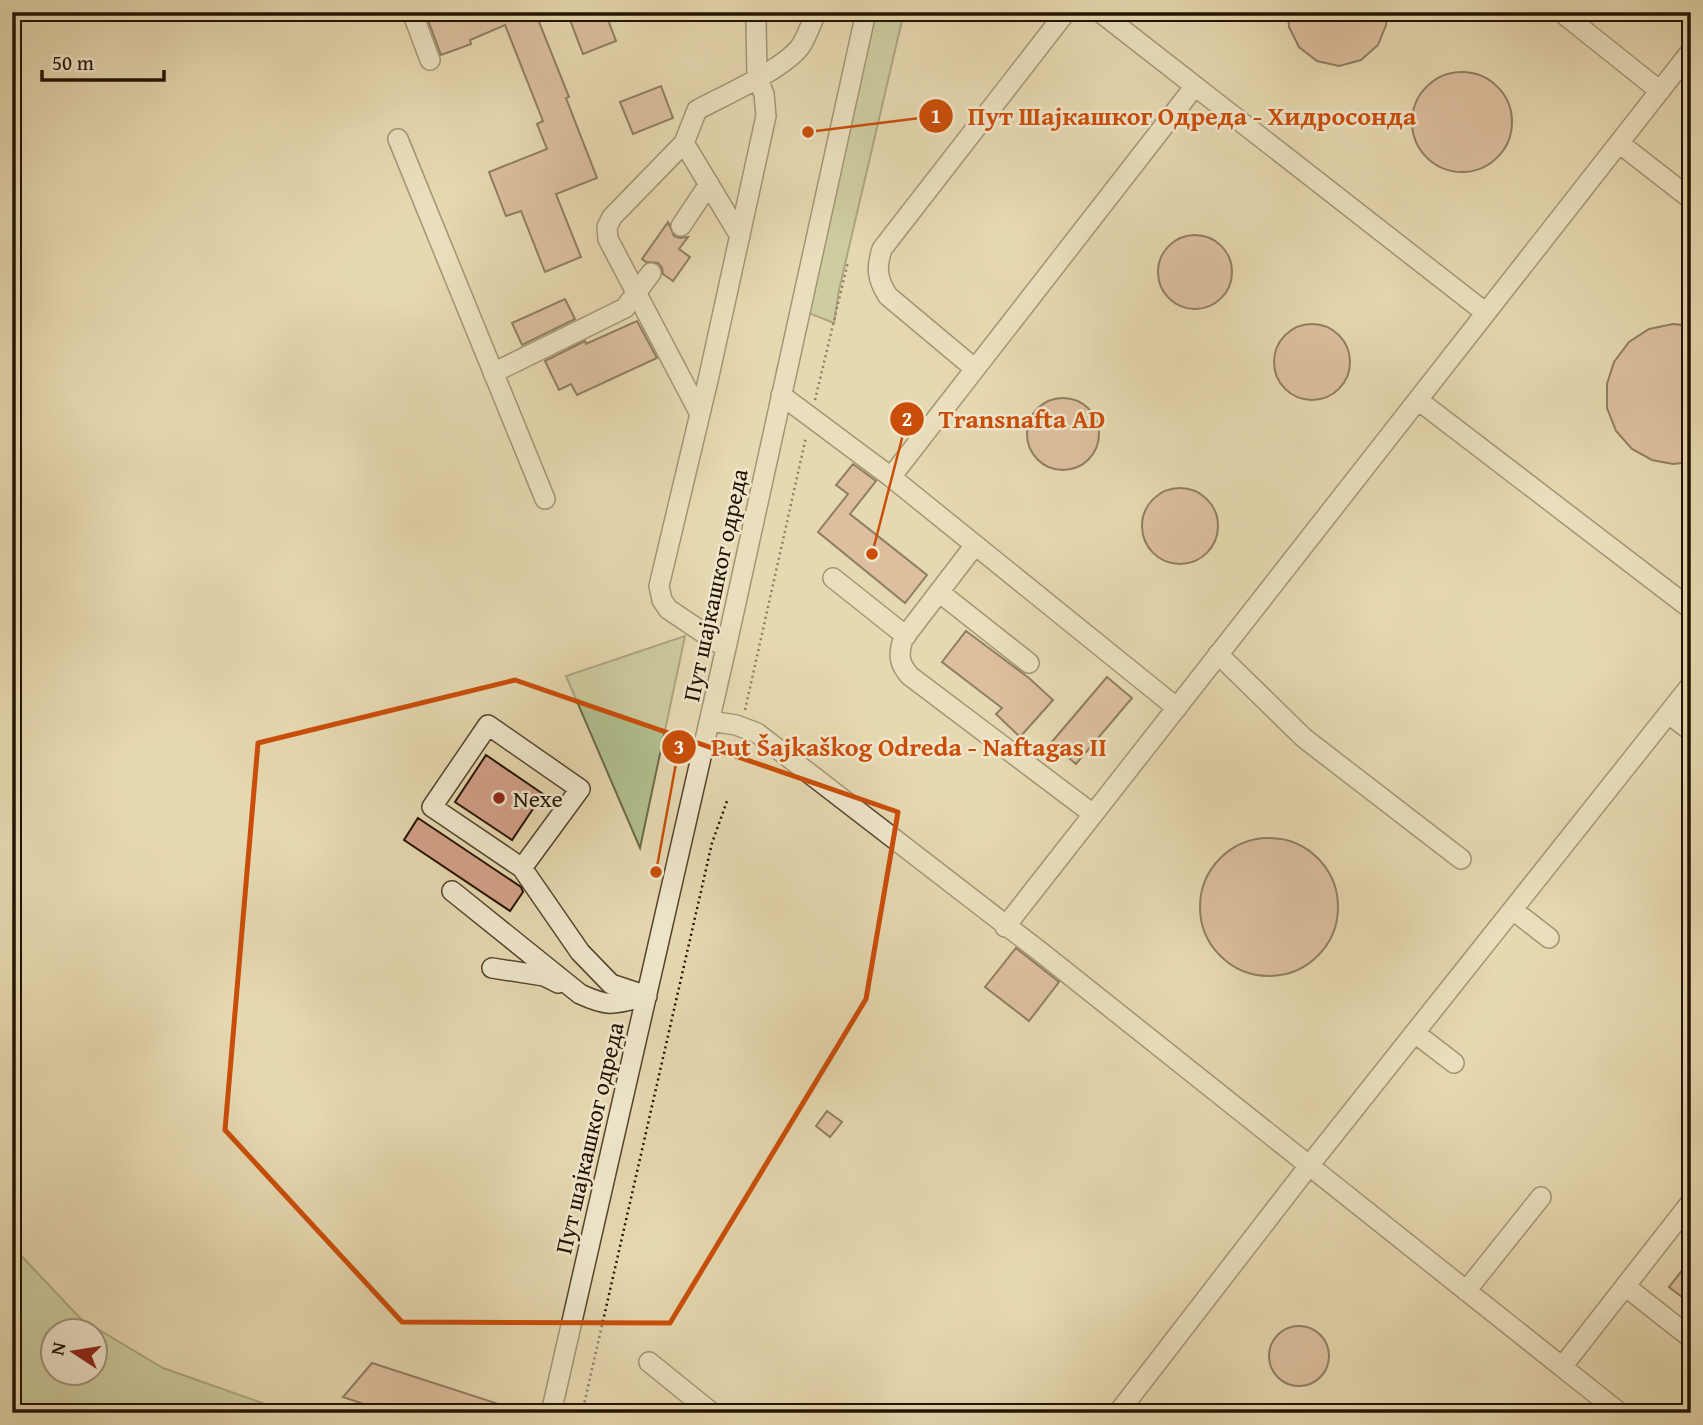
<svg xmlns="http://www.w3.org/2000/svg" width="1703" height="1425" viewBox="0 0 1703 1425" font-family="'Gentium Book Plus',serif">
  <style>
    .green { fill: #b1bf8e; stroke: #6a6948; stroke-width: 2; fill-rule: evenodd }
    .building { fill: #d3a088; stroke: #231301; stroke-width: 2 }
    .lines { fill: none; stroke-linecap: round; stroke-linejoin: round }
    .minor-casing { stroke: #54442d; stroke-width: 22 }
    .path { stroke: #231301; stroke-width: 2.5; stroke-dasharray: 2 3.5; stroke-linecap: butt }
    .minor { stroke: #efe6cc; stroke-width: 19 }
    .marked { fill: none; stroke: #ca4e0a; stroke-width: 5; stroke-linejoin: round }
    .poi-dot { fill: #8f2418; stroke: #efe6cc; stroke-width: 2.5 }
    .labels { text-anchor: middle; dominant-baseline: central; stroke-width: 5; stroke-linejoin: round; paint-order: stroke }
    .street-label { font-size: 24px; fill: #231301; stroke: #efe6cc }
    .poi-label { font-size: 24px; fill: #231301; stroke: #efe6cc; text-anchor: start }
    .leader { fill: none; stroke: #ca4e0a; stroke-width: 2.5 }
    .callout-dot { fill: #ca4e0a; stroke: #efe6cc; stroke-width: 2.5 }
    .mark-label { font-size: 21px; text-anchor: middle; font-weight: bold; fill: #fff }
    .callout-label { font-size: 26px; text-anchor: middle; font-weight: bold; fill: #ca4e0a; stroke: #efe6cc; stroke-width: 5; stroke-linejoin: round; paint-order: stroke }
  </style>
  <rect width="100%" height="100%" fill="#e6d8b0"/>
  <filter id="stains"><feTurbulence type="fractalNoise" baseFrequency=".00286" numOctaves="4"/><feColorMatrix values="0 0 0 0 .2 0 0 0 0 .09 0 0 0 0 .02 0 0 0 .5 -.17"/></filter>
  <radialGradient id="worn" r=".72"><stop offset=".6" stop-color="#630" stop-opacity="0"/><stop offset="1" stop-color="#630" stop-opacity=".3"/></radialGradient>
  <path class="green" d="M 876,12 L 904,12 L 839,290 L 834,323 L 806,312 Z
    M 685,636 L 640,848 L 566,676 Z
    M 12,1246 L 81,1319 L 163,1368 L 268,1405 L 267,1413 L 12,1413 ZM 52,1330 L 94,1330 L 94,1372 L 52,1372 Z"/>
  <path class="building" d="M 425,12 L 459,12 L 462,20 L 480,12 L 535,12 L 569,97 L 566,98 L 597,178 L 556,194 L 581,257 L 545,272 L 521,211 L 506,216 L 489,172 L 547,149 L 537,124 L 543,121 L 505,25 L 470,40 L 471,44 L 441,55 Z
    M 567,12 L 605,12 L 616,41 L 583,54 Z
    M 1288,12 L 1388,12 L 1386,25 L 1378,45 L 1361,60 L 1339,66 L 1317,61 L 1299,47 L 1289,27 Z
    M1412 122a50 50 0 1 1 100 0a50 50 0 1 1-100 0Z
    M 661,86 L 673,118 L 633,134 L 620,102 Z
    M 668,222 L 674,236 L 680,238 L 688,237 L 679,249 L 690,257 L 673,281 L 663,274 L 662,268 L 658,263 L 646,262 L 642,259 Z
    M1158 272a37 37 0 1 1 74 0a37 37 0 1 1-74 0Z
    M 565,299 L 575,319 L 522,345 L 512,323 Z
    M 637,321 L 657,358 L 577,395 L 571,384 L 559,390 L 545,361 L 585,341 L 586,344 Z
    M1274 362a38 38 0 1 1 76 0a38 38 0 1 1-76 0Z
    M 1673,324 L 1691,326 L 1691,462 L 1673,464 L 1652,460 L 1632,449 L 1616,431 L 1607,408 L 1607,384 L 1614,362 L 1629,342 L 1649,329 Z
    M1027 434a36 36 0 1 1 72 0a36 36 0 1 1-72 0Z
    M 853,464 L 876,481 L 850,514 L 927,575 L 905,603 L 818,532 L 848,494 L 836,485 Z
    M1142 526a38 38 0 1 1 76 0a38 38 0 1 1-76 0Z
    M 966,631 L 1029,678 L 1053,700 L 1020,737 L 996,714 L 1002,708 L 942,662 Z
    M 1107,677 L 1132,698 L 1076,764 L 1051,743 Z
    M 486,755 L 543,794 L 512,840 L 455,802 Z
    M 418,818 L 521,887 L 523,892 L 510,911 L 404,840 Z
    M1200 907a69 69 0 1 1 138 0a69 69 0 1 1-138 0Z
    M 1016,948 L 1059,982 L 1029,1021 L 985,987 Z
    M 827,1111 L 842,1122 L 830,1137 L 816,1126 Z
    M 1691,1259 L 1691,1304 L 1669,1287 Z
    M1269 1356a30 30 0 1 1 60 0a30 30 0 1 1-60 0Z
    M 372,1363 L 517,1410 L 517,1413 L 390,1413 L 343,1397 Z"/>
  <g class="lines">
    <defs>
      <path id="minor" d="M 412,12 L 430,60
        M 1100,12 L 1486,313
        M 1561,12 L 1660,91
        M 398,139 L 545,499
        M 684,143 L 740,236
        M 1619,143 L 1691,199
        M 681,226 L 709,184
        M 974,368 L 888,296 C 877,279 876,268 882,249 L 1066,12
        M 493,373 L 625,308 L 651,273
        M 781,395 L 891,477 L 1177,708
        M 1418,400 L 1691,609
        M 700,414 L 608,239 L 607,227 L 612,217 L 684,143 L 697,110 C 725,95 782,70 800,47 C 807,37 811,24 816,12
        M 891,477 L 1195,86
        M 975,545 L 903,639 C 898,655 899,664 910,676 L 1093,814
        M 833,578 L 906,636
        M 939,592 L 1029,663
        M 726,648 L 668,609 L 662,600 L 659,586 L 709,376 L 766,116 L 764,94 L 757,77 L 756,21 L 753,12
        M 1218,654 L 1304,738 L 1461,859
        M 1669,714 L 1691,731
        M 710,721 L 736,725 L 757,733 L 1042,953 L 1620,1413
        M 522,868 L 432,807 L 488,725 L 580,789 L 522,868 L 580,952 L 611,984 L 647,996
        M 452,891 L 580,994 C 610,1008 615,1004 646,996
        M 1513,910 L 1549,938
        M 1005,927 L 1691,51
        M 492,968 L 544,976 L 558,983
        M 1415,1033 L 1454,1063
        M 1625,1286 L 1691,1338
        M 1466,1291 L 1541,1197
        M 649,1362 L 712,1413
        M 1562,1367 L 1691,1202
        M 551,1413 L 726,648 L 866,12
        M 1118,1413 L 1308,1167 L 1691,685"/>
    </defs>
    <use href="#minor" class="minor-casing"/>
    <path class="path" d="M 815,400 L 848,262
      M 745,710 L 806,437
      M 582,1413 L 712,843 L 727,801"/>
    <use href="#minor" class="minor"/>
  </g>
  <path d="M0 0H1703V1425H0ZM 515,680 L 898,812 L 866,999 L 670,1323 L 402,1322 L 225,1130 L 258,743 Z" fill="#e6d8b0" fill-opacity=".55" fill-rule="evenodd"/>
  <path class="marked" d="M 515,680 L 898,812 L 866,999 L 670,1323 L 402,1322 L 225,1130 L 258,743 Z"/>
  <circle class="poi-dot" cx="499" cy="798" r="7"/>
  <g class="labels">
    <g class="street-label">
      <text transform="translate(715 585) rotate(-78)">Пут шајкашког одреда</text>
      <text transform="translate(589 1138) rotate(-77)">Пут шајкашког одреда</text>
    </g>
    <g class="poi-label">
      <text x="513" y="798">Nexe</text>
    </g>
  </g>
  <path class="leader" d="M808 132L936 116M872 554L907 419M656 872L679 747"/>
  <g class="callout-dot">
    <circle cx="808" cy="132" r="7"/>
    <circle cx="872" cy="554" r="7"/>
    <circle cx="656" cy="872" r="7"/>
    <circle cx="936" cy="116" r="18"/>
    <circle cx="907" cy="419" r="18"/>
    <circle cx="679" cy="747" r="18"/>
  </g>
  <g class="mark-label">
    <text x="936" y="123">1</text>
    <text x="907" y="426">2</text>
    <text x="679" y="754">3</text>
  </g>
  <g class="callout-label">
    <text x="1192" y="125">Пут Шајкашког Одреда - Хидросонда</text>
    <text x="1022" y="428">Transnafta AD</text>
    <text x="909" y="756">Put Šajkaškog Odreda - Naftagas II</text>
  </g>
  <rect width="1703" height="1425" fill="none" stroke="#e6d8b0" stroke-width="42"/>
  <rect x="14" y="14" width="1675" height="1397" fill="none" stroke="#231301" stroke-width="3.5"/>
  <rect x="21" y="21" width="1661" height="1383" fill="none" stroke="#231301" stroke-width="2"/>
  <g transform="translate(74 1352) rotate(282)"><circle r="33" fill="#efe6cc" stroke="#9d927b" stroke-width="2"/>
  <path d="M0-5L12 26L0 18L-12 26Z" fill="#8f2418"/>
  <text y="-10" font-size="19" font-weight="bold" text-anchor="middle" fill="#231301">N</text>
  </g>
  <path d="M42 70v10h122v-10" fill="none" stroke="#231301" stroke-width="3.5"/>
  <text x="52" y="70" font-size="21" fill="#231301" stroke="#efe6cc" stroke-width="5" paint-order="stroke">50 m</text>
  <rect width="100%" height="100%" filter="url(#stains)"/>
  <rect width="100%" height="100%" fill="url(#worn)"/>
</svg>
